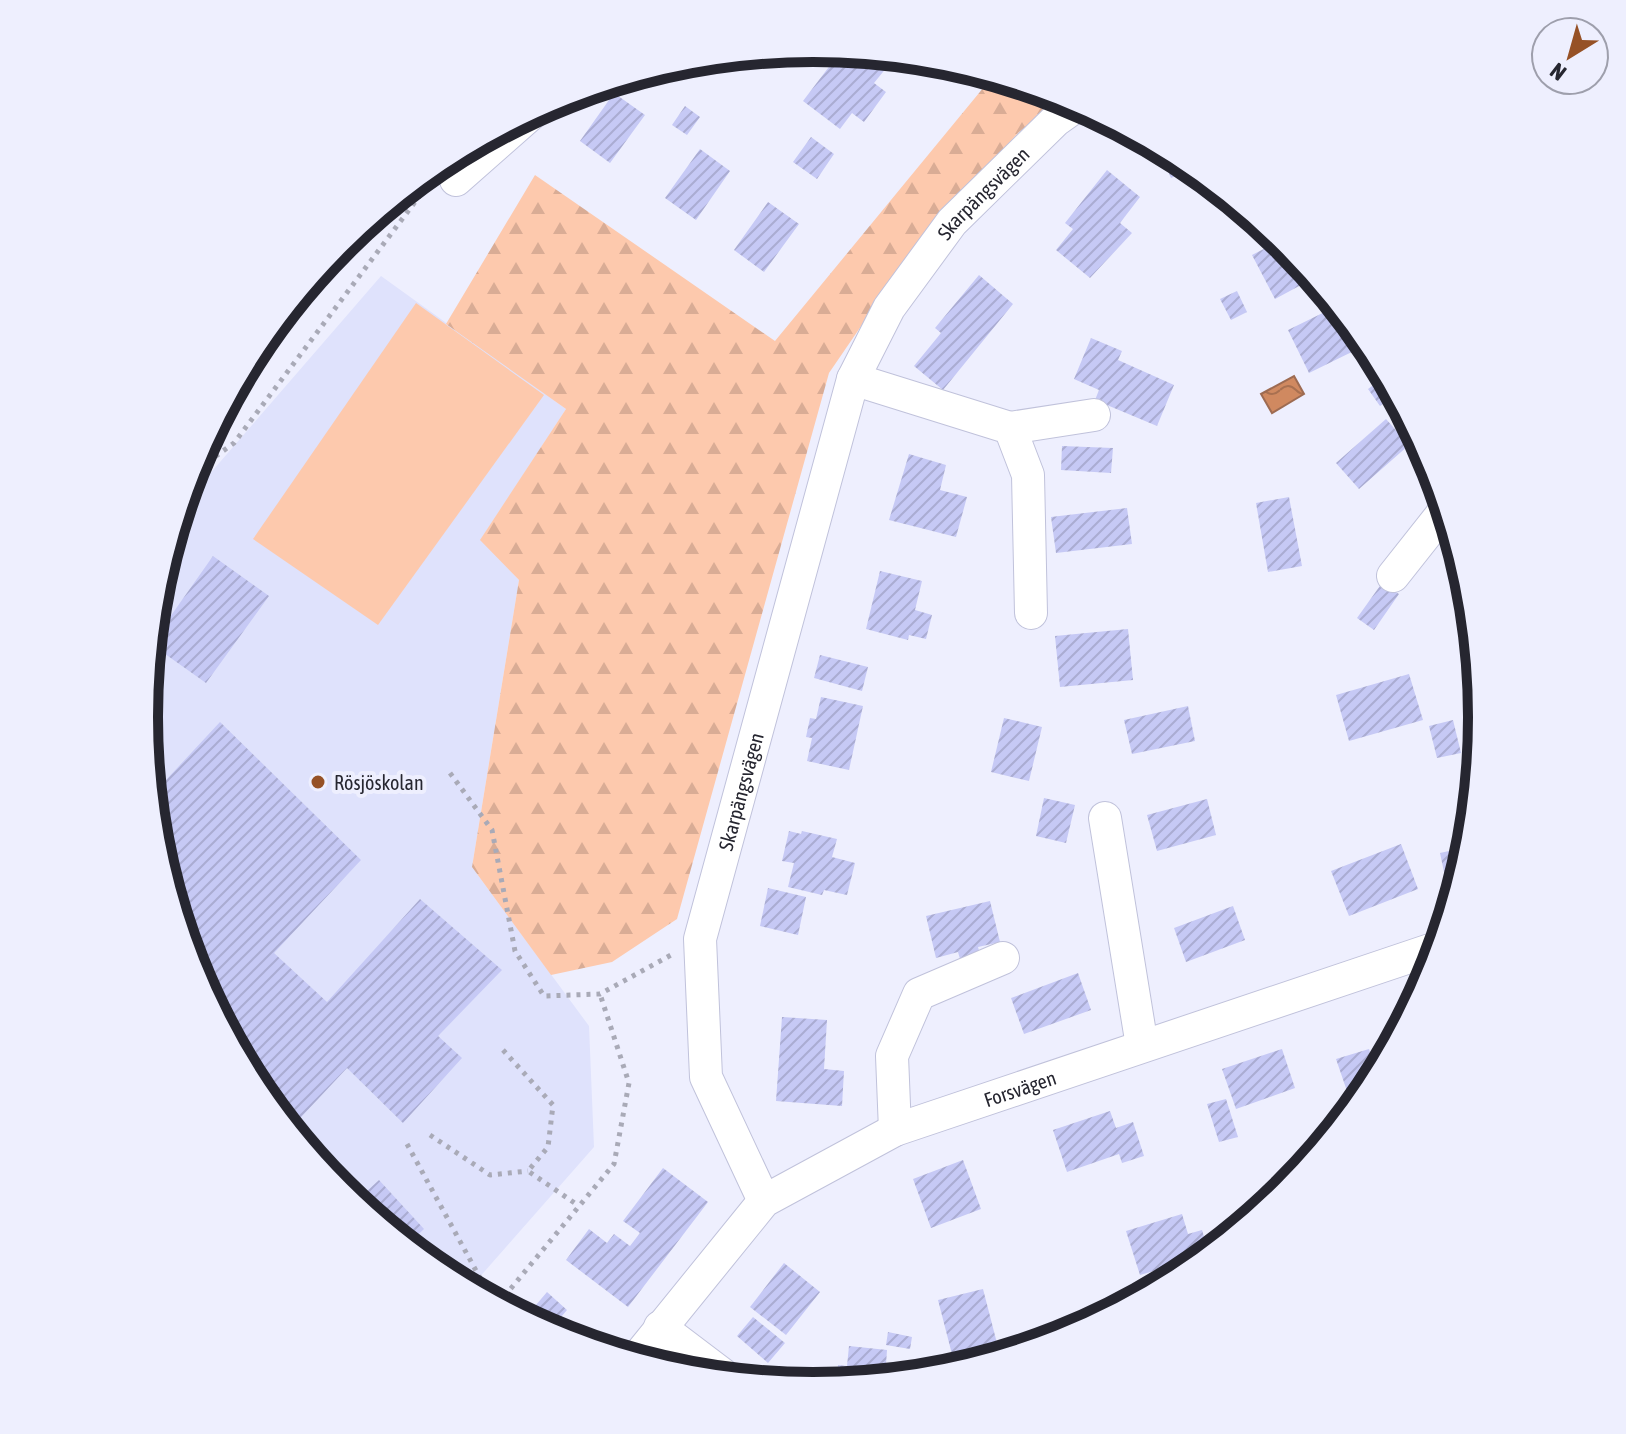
<svg xmlns="http://www.w3.org/2000/svg" width="1626" height="1434" viewBox="0 0 1626 1434" font-family="'Asap Condensed',sans-serif">
  <style>
    .built { fill: #dfe2fc }
    .forest { fill: url(#forest-firs) }
    .pitch { fill: #fdc9ad }
    .water { fill: url(#water-waves); stroke: #9d6b52; stroke-width: 2 }
    .building { fill: url(#building-hatch) }
    .lines { fill: none; stroke-linecap: round; stroke-linejoin: round }
    .minor-casing { stroke: #c0c2db; stroke-width: 34 }
    .path { stroke: #a9aab7; stroke-width: 5; stroke-dasharray: 4 6; stroke-linecap: butt }
    .minor { stroke: #fff; stroke-width: 32 }
    .poi-dot { fill: #965126; stroke: #eeeffe; stroke-width: 3 }
    .labels { text-anchor: middle; dominant-baseline: central; stroke-width: 8; stroke-linejoin: round; paint-order: stroke }
    .street-label { font-size: 20px; fill: #262630; stroke: #eeeffe }
    .poi-label { font-size: 20px; fill: #262630; stroke: #eeeffe; text-anchor: start }
    .rim { fill: none; stroke: #262630; stroke-width: 10 }
  </style>
  <defs>
    <pattern id="forest-firs" width="22" height="20" patternUnits="userSpaceOnUse" patternTransform="scale(2)"><rect width="22" height="20" fill="#fdc9ad"/><path d="M5 1l3.5 6h-7zM16 11l3.5 6h-7z" fill="#d9ac95"/></pattern>
    <pattern id="water-waves" width="16" height="10" patternUnits="userSpaceOnUse" patternTransform="scale(2)"><rect width="16" height="10" fill="#d08960"/><path d="M0 5q4-4 8 0t8 0" fill="none" stroke="#a97050"/></pattern>
    <pattern id="building-hatch" width="6" height="6" patternUnits="userSpaceOnUse" patternTransform="scale(2)"><rect width="6" height="6" fill="#c6c9f5"/><path d="M-1 1l2-2M0 6l6-6M5 7l2-2" fill="none" stroke="#aaacd2"/></pattern>
  </defs>
  <rect width="100%" height="100%" fill="#eeeffe"/>
  <path class="built" d="M 381,276 L 566,409 L 481,539 L 519,580 L 472,867 L 589,1026 L 594,1147 L 470,1288 L 441,1273 L 340,1190 L 256,1088 L 195,973 L 157,847 L 144,717 L 157,586 L 181,507 Z"/>
  <path class="forest" d="M 993,76 L 1062,97 L 1019,132 L 916,246 L 829,373 L 677,919 L 612,962 L 551,975 L 472,867 L 519,580 L 480,540 L 566,409 L 446,324 L 535,175 L 775,341 Z"/>
  <path class="pitch" d="M 416,303 L 544,395 L 378,625 L 253,539 Z"/>
  <path class="water" d="M 1294,376 L 1304,394 L 1272,413 L 1261,394 Z"/>
  <path class="building" d="M 841,51 L 868,53 L 887,67 L 874,83 L 886,92 L 864,122 L 852,113 L 840,129 L 803,101 Z
    M 738,55 L 727,70 L 711,58 Z
    M 614,93 L 645,115 L 610,163 L 580,141 Z
    M 685,106 L 700,117 L 687,135 L 672,125 Z
    M 811,137 L 834,154 L 817,179 L 793,162 Z
    M 1157,146 L 1185,161 L 1194,168 L 1171,178 Z
    M 700,149 L 730,171 L 696,220 L 665,198 Z
    M 1107,170 L 1140,197 L 1120,223 L 1132,233 L 1090,278 L 1056,250 L 1073,229 L 1065,223 Z
    M 768,202 L 799,224 L 764,272 L 734,250 Z
    M 1281,240 L 1314,278 L 1275,299 L 1252,255 Z
    M 979,275 L 1013,304 L 943,390 L 914,366 L 941,333 L 935,328 Z
    M 1237,291 L 1247,312 L 1231,320 L 1220,299 Z
    M 1337,306 L 1368,344 L 1309,373 L 1288,330 Z
    M 1091,338 L 1122,351 L 1118,360 L 1174,385 L 1157,426 L 1095,400 L 1099,390 L 1074,379 Z
    M 1386,376 L 1396,395 L 1380,406 L 1368,389 Z
    M 1386,419 L 1409,445 L 1359,489 L 1336,463 Z
    M 1062,446 L 1113,448 L 1111,473 L 1061,470 Z
    M 909,454 L 946,465 L 940,490 L 967,497 L 956,537 L 889,520 Z
    M 1289,497 L 1302,566 L 1268,572 L 1256,503 Z
    M 1127,508 L 1132,544 L 1056,553 L 1051,517 Z
    M 213,556 L 269,596 L 206,683 L 151,644 Z
    M 880,571 L 922,581 L 915,610 L 932,615 L 926,639 L 909,635 L 908,640 L 866,629 Z
    M 1382,583 L 1399,594 L 1374,630 L 1357,618 Z
    M 1128,629 L 1133,680 L 1060,687 L 1055,636 Z
    M 820,655 L 868,667 L 862,691 L 814,678 Z
    M 1409,674 L 1423,720 L 1349,741 L 1336,695 Z
    M 821,697 L 863,706 L 849,770 L 807,761 L 812,738 L 806,737 L 810,718 L 816,719 Z
    M 1188,706 L 1195,741 L 1132,754 L 1124,720 Z
    M 1004,718 L 1042,727 L 1029,781 L 991,772 Z
    M 1453,720 L 1461,753 L 1437,758 L 1429,726 Z
    M 220,722 L 361,860 L 274,953 L 327,1002 L 420,899 L 502,970 L 438,1036 L 462,1058 L 403,1123 L 347,1068 L 290,1129 L 256,1088 L 195,973 L 157,847 L 152,795 Z
    M 1044,798 L 1075,805 L 1066,843 L 1036,836 Z
    M 1207,799 L 1216,835 L 1157,851 L 1147,815 Z
    M 789,831 L 801,834 L 802,831 L 837,839 L 832,857 L 855,863 L 847,895 L 824,890 L 822,895 L 788,887 L 794,863 L 782,861 Z
    M 1401,844 L 1418,889 L 1349,916 L 1331,871 Z
    M 1462,848 L 1465,861 L 1458,883 L 1447,886 L 1440,853 Z
    M 768,888 L 806,897 L 798,935 L 760,926 Z
    M 990,901 L 1000,942 L 978,947 L 980,954 L 960,959 L 958,952 L 936,958 L 926,916 Z
    M 1233,906 L 1245,940 L 1186,962 L 1174,928 Z
    M 1078,973 L 1091,1010 L 1024,1034 L 1011,998 Z
    M 782,1017 L 827,1020 L 824,1069 L 844,1071 L 842,1106 L 776,1101 Z
    M 1282,1049 L 1295,1088 L 1236,1109 L 1222,1069 Z
    M 1369,1049 L 1377,1075 L 1367,1091 L 1349,1097 L 1336,1059 Z
    M 1226,1099 L 1238,1137 L 1219,1142 L 1207,1104 Z
    M 1110,1111 L 1116,1128 L 1133,1122 L 1144,1156 L 1122,1163 L 1119,1154 L 1067,1172 L 1053,1130 Z
    M 963,1160 L 981,1209 L 931,1228 L 913,1179 Z
    M 663,1168 L 708,1202 L 628,1307 L 566,1260 L 589,1229 L 607,1243 L 614,1234 L 630,1246 L 640,1233 L 623,1221 Z
    M 379,1180 L 424,1229 L 407,1245 L 355,1202 Z
    M 1182,1214 L 1188,1234 L 1202,1230 L 1209,1253 L 1190,1269 L 1188,1261 L 1140,1275 L 1126,1231 Z
    M 784,1263 L 820,1292 L 786,1335 L 750,1307 Z
    M 983,1289 L 999,1351 L 954,1362 L 938,1300 Z
    M 547,1292 L 567,1310 L 549,1331 L 518,1314 L 525,1308 L 530,1312 Z
    M 753,1317 L 785,1343 L 768,1363 L 737,1336 Z
    M 888,1332 L 912,1337 L 910,1349 L 886,1345 Z
    M 849,1346 L 887,1350 L 885,1379 L 837,1384 L 838,1365 L 847,1366 Z"/>
  <g class="lines">
    <defs>
      <g id="minor">
        <path d="M 456,180 L 532,113"/>
        <path d="M 853,379 L 1010,428 L 1028,475 L 1031,613"/>
        <path d="M 1010,428 L 1094,415"/>
        <path d="M 1393,576 L 1446,509"/>
        <path d="M 1105,818 L 1142,1046"/>
        <path d="M 895,1130 L 892,1056 L 919,994 L 1003,958"/>
        <path id="s1" d="M 764,1201 L 706,1077 L 700,939 L 853,379 L 889,308 L 952,222 L 1055,121 L 1079,104"/>
        <path d="M 660,1327 L 726,1377"/>
        <path id="s2" d="M 636,1359 L 764,1201 L 895,1130 L 1439,947"/>
      </g>
    </defs>
    <use href="#minor" class="minor-casing"/>
    <path class="path" d="M 191,474 L 234,443 L 427,186
      M 450,773 L 492,830 L 515,951 L 544,996 L 600,994 L 671,955
      M 503,1050 L 553,1105 L 548,1147 L 528,1171 L 579,1206
      M 430,1135 L 490,1175 L 528,1171
      M 407,1144 L 492,1300
      M 498,1304 L 614,1164 L 629,1083 L 600,994"/>
    <use href="#minor" class="minor"/>
  </g>
  <circle class="poi-dot" cx="318" cy="782" r="8"/>
  <g class="labels">
    <g class="street-label">
      <text stroke="none"><textPath href="#s1" startOffset="1084">Skarpängsvägen</textPath></text>
      <text stroke="none"><textPath href="#s1" startOffset="428">Skarpängsvägen</textPath></text>
      <text stroke="none"><textPath href="#s2" startOffset="484">Forsvägen</textPath></text>
    </g>
    <g class="poi-label">
      <text x="334" y="782">Rösjöskolan</text>
    </g>
  </g>
  <path d="M0 0H1626V1434H0ZM158 717a655 655 0 1 1 1310 0a655 655 0 1 1-1310 0Z" fill="#eeeffe" fill-rule="evenodd"/>
  <path class="rim" d="M158 717a655 655 0 1 1 1310 0a655 655 0 1 1-1310 0Z"/>
  <g transform="translate(1570 56) rotate(217)"><circle r="38" fill="#eeeffe" stroke="#9e9fac" stroke-width="2"/>
  <path d="M0-6L14 30L0 20L-14 30Z" fill="#965126"/>
  <text y="-12" font-size="22" font-weight="bold" text-anchor="middle" fill="#262630">N</text>
  </g>
</svg>
